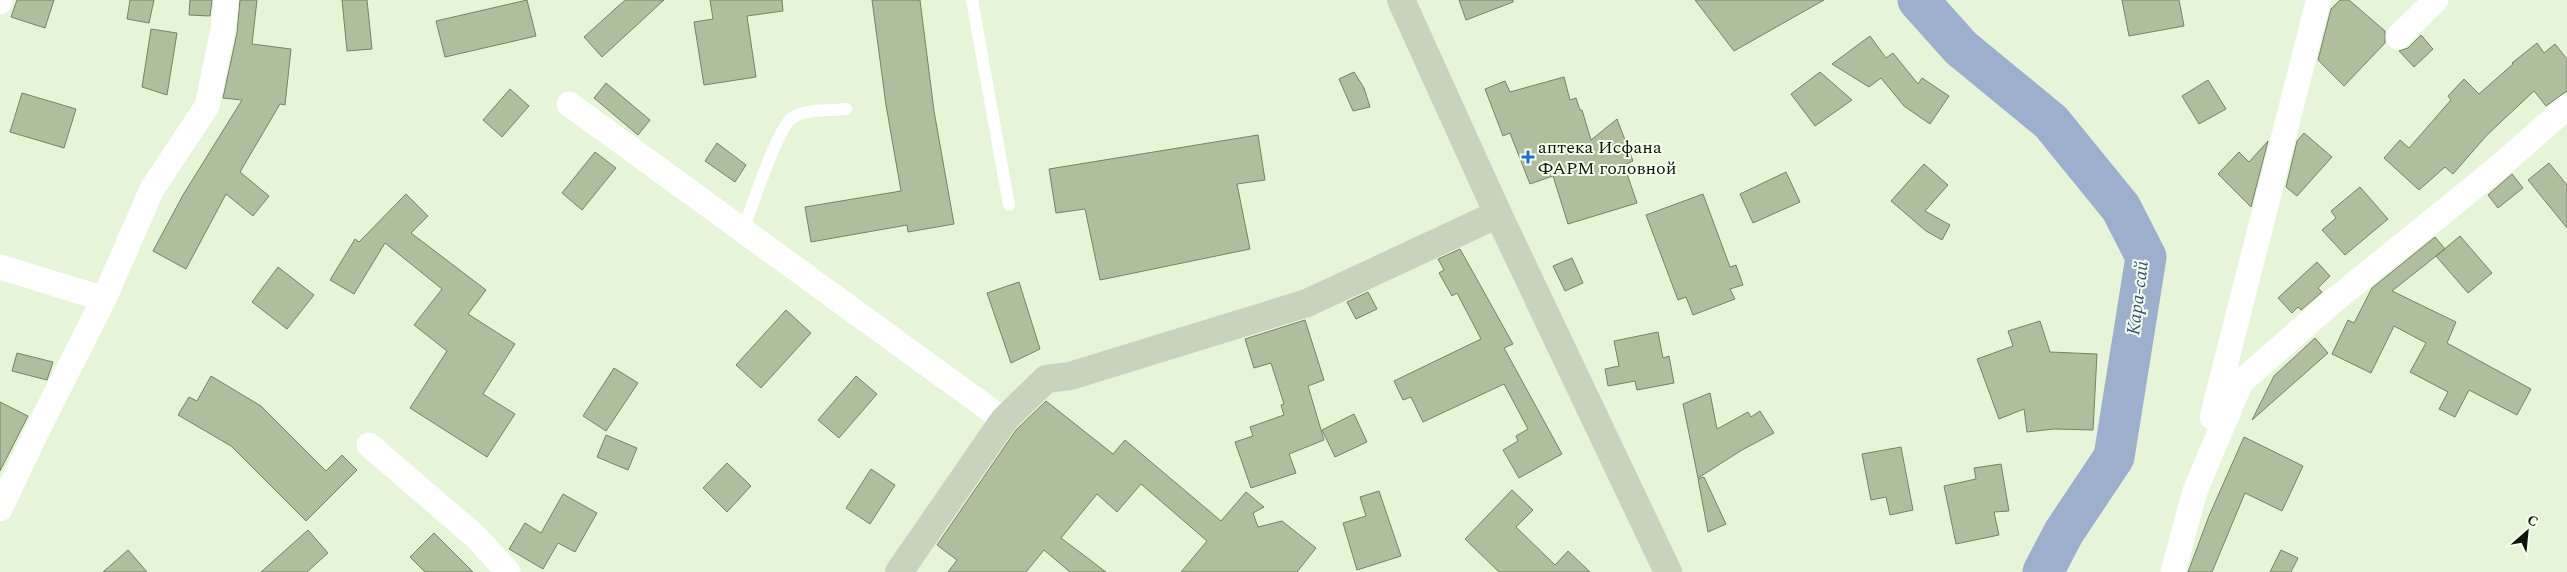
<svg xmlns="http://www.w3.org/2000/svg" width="2567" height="572" viewBox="0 0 2567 572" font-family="Spectral,serif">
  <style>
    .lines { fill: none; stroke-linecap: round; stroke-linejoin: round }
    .river { stroke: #9cb0cd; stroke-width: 41 }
    .building { fill: #afbe9d; stroke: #778369 }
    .lane { stroke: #fff; stroke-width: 12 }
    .street { stroke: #fff; stroke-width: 25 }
    .secondary { stroke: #c9d2bd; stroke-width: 28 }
    .poi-dot { fill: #1c6dd7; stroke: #f7ffed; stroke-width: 2 }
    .labels { text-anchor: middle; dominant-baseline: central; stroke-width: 4; stroke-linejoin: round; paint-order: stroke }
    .poi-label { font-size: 18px; fill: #10150b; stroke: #f7ffed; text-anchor: start }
    .water-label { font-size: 19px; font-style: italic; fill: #36537d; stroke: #f7ffed }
  </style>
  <rect width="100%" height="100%" fill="#e6f4d7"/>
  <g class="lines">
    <path class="river" d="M 1918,0 L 1961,48 L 2051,122 L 2121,208 L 2146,257 L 2114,457 L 2064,532 L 2043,572"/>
  </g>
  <path class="building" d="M 17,0 L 54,0 L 45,28 L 11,17 Z
    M 130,0 L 154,0 L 149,23 L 127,19 Z
    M 190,0 L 212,0 L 210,16 L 189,15 Z
    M 240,0 L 257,0 L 252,44 L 291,49 L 285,105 L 280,104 L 240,172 L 269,196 L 253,216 L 226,194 L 186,269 L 153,251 L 183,195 L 242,100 L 223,98 L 237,33 Z
    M 342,0 L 367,0 L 372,49 L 347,51 Z
    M 527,0 L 536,36 L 445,57 L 436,21 Z
    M 625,0 L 664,0 L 602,57 L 584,37 Z
    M 710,0 L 782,0 L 783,11 L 747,16 L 756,77 L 704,85 L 694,22 L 713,19 Z
    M 872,0 L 920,0 L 934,111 L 954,224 L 908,232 L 907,225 L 811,242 L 805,207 L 901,191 L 886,105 Z
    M 1459,0 L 1513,0 L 1513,2 L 1466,20 Z
    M 1695,0 L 1824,0 L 1734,51 Z
    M 2122,0 L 2179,0 L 2184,26 L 2129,36 Z
    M 2340,0 L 2349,0 L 2385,31 L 2385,43 L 2344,86 L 2318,60 L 2331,9 Z
    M 151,29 L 177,33 L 167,95 L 142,87 Z
    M 2421,35 L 2433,49 L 2414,67 L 2399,51 L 2408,48 Z
    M 1870,36 L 1886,58 L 1893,53 L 1918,84 L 1922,78 L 1949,96 L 1930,124 L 1904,106 L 1881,78 L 1869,87 L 1832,64 Z
    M 2537,43 L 2544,53 L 2555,44 L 2567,59 L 2567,91 L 2564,93 L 2546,106 L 2534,91 L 2487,135 L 2453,174 L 2445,167 L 2419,190 L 2384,158 L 2400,140 L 2409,148 L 2451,100 L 2448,96 L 2464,79 L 2479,94 L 2513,64 L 2512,63 Z
    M 1354,72 L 1364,88 L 1370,107 L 1353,111 L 1339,79 Z
    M 1820,72 L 1852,100 L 1815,126 L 1791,94 Z
    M 1564,77 L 1570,100 L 1576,98 L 1580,110 L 1582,110 L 1591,140 L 1617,119 L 1633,161 L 1624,165 L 1637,203 L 1568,224 L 1553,176 L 1530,184 L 1510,133 L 1503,136 L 1485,89 L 1505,81 L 1510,92 Z
    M 2208,80 L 2226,109 L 2199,124 L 2182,96 Z
    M 606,83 L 650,120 L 638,135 L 594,98 Z
    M 510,89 L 529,106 L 502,137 L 483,120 Z
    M 22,93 L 76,109 L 64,148 L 10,132 Z
    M 2304,133 L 2332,157 L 2297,196 L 2286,187 L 2297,141 Z
    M 1258,135 L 1265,180 L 1237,184 L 1250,249 L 1100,280 L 1085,209 L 1056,213 L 1049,169 Z
    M 2268,141 L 2251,207 L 2218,174 L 2239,152 L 2249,162 Z
    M 717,143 L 746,165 L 735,182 L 705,161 Z
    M 595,152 L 616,168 L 582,210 L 562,193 Z
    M 2549,163 L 2567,185 L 2567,228 L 2528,180 Z
    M 1924,164 L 1948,185 L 1925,211 L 1950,225 L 1942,240 L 1926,231 L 1891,201 Z
    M 1786,172 L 1800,202 L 1753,223 L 1740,194 Z
    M 2512,174 L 2523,188 L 2498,208 L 2488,195 Z
    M 2360,187 L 2388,219 L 2345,255 L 2322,230 L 2336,218 L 2331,211 Z
    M 406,194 L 428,216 L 411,233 L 486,290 L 468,314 L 515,344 L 483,394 L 515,414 L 487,457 L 410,408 L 447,351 L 414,325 L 442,289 L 385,243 L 354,294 L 330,280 L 355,239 L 359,242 Z
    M 1703,194 L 1730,267 L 1736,265 L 1743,285 L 1730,289 L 1735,299 L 1693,315 L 1686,297 L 1678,300 L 1646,215 Z
    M 2460,236 L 2492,273 L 2468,293 L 2436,256 Z
    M 2435,237 L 2445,249 L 2392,291 L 2456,322 L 2447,343 L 2531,389 L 2517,415 L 2469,390 L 2455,417 L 2439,409 L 2448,392 L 2410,372 L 2426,343 L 2394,326 L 2371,373 L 2332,354 L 2348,320 L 2354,323 L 2372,288 Z
    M 1460,249 L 1513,344 L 1504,348 L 1562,454 L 1519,478 L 1503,450 L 1518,441 L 1516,436 L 1528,429 L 1504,384 L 1423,422 L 1411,397 L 1403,400 L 1394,381 L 1481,339 L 1457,293 L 1452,296 L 1439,273 L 1444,270 L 1438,259 Z
    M 1572,258 L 1583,283 L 1565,291 L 1553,266 Z
    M 2317,262 L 2330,276 L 2318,288 L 2322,292 L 2301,310 L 2298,307 L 2292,313 L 2278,298 Z
    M 278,267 L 314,295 L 287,329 L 252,302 Z
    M 1019,282 L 1040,349 L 1011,363 L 987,293 Z
    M 1368,292 L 1377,309 L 1356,319 L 1347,302 Z
    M 786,310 L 811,333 L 761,388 L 736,365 Z
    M 1305,320 L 1324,380 L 1308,386 L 1324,440 L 1289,454 L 1296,473 L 1251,488 L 1235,442 L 1253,436 L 1250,427 L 1284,415 L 1281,405 L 1284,404 L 1271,363 L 1254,368 L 1245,339 Z
    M 2040,321 L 2050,352 L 2097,354 L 2093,430 L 2054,429 L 2027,432 L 2024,409 L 1999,419 L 1977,359 L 2013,346 L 2008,331 Z
    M 1658,332 L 1663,358 L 1669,356 L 1674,383 L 1637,390 L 1635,381 L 1608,386 L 1605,369 L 1619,366 L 1614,341 Z
    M 2315,338 L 2328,353 L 2252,420 L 2274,376 Z
    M 17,353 L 53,362 L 47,380 L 12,371 Z
    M 614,368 L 638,383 L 606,431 L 583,416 Z
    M 211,376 L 261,406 L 326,471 L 342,455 L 357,470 L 306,521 L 231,446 L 178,415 L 189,397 L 197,401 Z
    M 856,376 L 877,394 L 839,438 L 818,420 Z
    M 1710,393 L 1717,429 L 1748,412 L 1751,417 L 1760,411 L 1774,433 L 1742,450 L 1698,478 L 1683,404 Z
    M 1046,401 L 1113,454 L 1125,440 L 1221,521 L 1246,492 L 1264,507 L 1253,513 L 1258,527 L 1282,521 L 1316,548 L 1297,572 L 1181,572 L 1207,541 L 1141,484 L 1117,512 L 1097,494 L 1061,538 L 1106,572 L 1070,572 L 1044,550 L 1026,572 L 948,572 L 957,560 L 937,545 L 1016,430 Z
    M 0,402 L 28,416 L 0,471 Z
    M 1354,414 L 1367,442 L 1335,457 L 1322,430 Z
    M 606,435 L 637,448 L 628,470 L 597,457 Z
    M 2244,437 L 2303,466 L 2282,511 L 2245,493 L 2212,572 L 2188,572 L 2209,516 Z
    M 1901,447 L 1913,510 L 1890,515 L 1886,497 L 1871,500 L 1862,454 Z
    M 727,463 L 751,486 L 727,512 L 703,488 Z
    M 2001,464 L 2009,511 L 1994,512 L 1999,535 L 1956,544 L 1944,486 L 1976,479 L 1974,468 Z
    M 871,469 L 895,485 L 870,524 L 846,508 Z
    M 1704,477 L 1726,524 L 1708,532 L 1698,479 Z
    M 1512,490 L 1533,510 L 1516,527 L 1555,565 L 1568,551 L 1590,572 L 1499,572 L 1465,539 Z
    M 1379,491 L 1401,556 L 1357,570 L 1343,523 L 1366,516 L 1360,497 Z
    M 563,494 L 597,513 L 575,552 L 558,543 L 543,569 L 509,549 L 525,523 L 541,533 Z
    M 308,530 L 328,553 L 307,572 L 261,572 Z
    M 434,533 L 473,572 L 425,572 L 410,557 Z
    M 128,550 L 147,572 L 103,572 Z
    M 2281,550 L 2298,558 L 2291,572 L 2270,572 Z"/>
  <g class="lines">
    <path class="lane" d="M 972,0 L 1009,205
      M 743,230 C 752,207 775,135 790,120 C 802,108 830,111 846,109"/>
    <path class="street" d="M 0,2 L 0,0
      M 2398,37 L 2436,0
      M 569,104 L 1004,420
      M 0,267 L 104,299
      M 2212,417 L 2318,2
      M 369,445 L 476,537 L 508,572
      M 0,509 L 38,429 L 104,299 L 152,189 L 207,106 L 223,30 L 226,0
      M 2173,572 L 2195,491 L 2241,382 L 2331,303 L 2500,166 L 2567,107"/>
    <path class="secondary" d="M 1401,0 L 1498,214 L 1668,572
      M 899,572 L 1004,420 L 1046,379 L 1070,376 L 1307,303 L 1498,214"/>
  </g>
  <path class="poi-dot" d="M1525.5 149.5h5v5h5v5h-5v5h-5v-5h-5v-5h5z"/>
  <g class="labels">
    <g class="poi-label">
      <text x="1538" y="147">аптека Исфана<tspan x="1538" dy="21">ФАРМ головной</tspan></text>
    </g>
    <g class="water-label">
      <text transform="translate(2138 298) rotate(-83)">Кара-сай</text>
    </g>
  </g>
  <g transform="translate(2527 532) rotate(27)" stroke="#f7ffed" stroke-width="4" paint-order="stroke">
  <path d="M0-4L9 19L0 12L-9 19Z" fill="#10150b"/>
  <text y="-8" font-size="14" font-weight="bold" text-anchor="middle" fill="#10150b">С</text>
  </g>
</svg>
